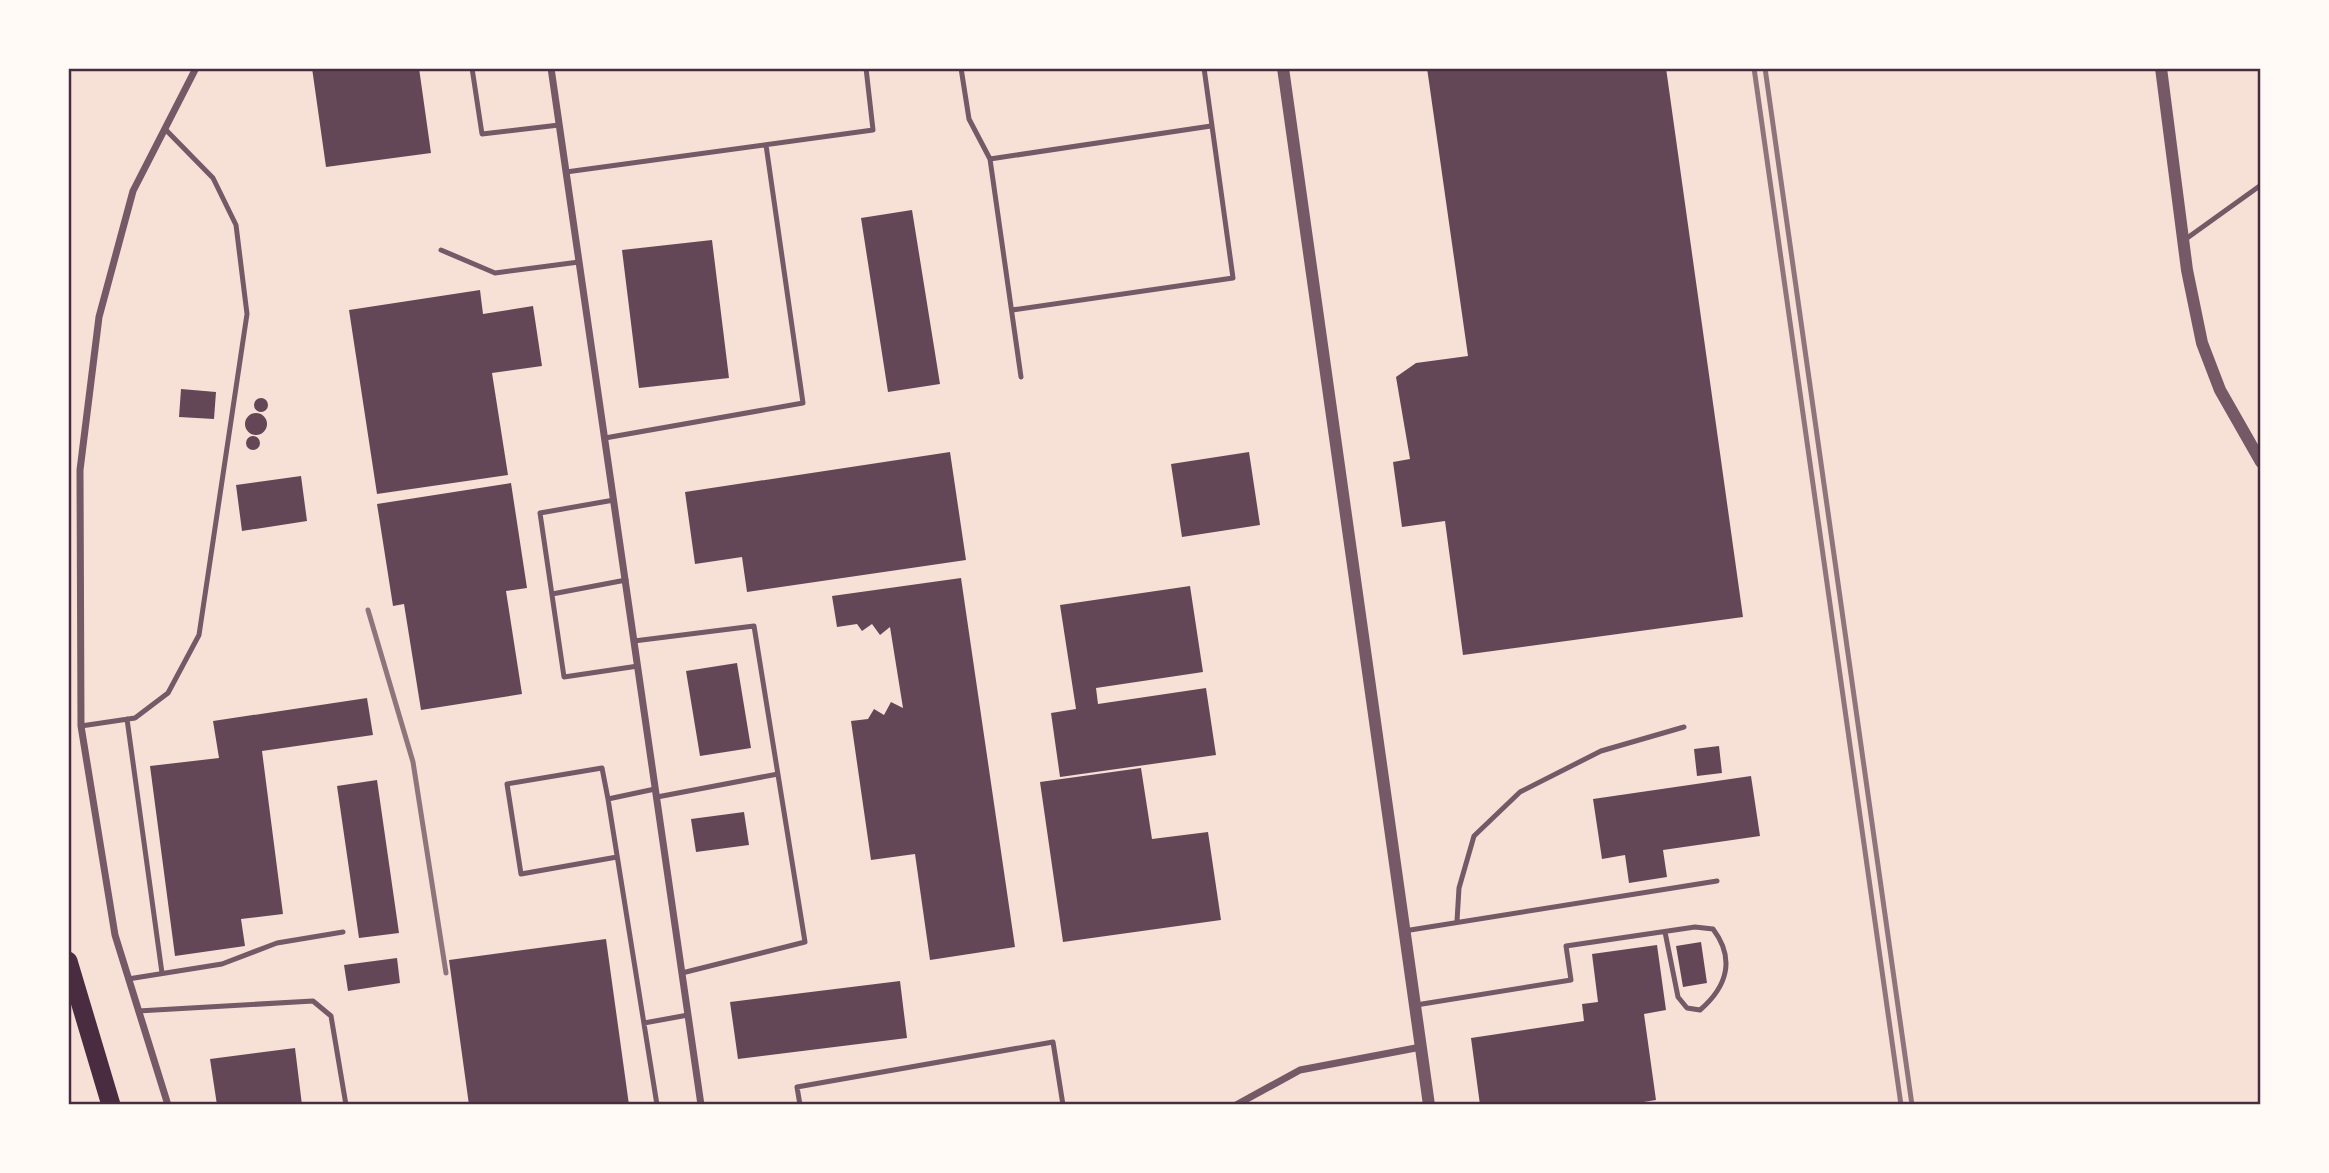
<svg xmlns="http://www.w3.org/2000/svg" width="2329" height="1173" viewBox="0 0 2329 1173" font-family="Rubik,sans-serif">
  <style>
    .building { fill: #644757 }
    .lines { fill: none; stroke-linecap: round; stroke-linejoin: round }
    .service { stroke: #755966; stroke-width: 5 }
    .minor { stroke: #755966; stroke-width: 7 }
    .tertiary { stroke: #755966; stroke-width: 12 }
    .motorway { stroke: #4a2c40; stroke-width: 19 }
    .rail { stroke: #8f747c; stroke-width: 5 }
    .neatline { fill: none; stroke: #4a2c40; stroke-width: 2.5 }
  </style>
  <rect width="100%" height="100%" fill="#f7e1d7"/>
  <path class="building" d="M 312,68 L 419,68 L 431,153 L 326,167 Z
    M 1427,68 L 1666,68 L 1743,617 L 1463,655 L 1445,521 L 1402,527 L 1393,462 L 1410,459 L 1396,377 L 1416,363 L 1468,356 Z
    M 912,210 L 940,384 L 888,392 L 861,218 Z
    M 712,240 L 729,378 L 639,388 L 622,250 Z
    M 480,290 L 483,314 L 533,306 L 542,366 L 492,373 L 508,475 L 377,494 L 349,310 Z
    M 181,389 L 216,392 L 214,419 L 179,417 Z
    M254 405a7 7 0 1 1 14 0a7 7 0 1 1-14 0Z
    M245 424a11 11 0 1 1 22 0a11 11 0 1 1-22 0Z
    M246 443a7 7 0 1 1 14 0a7 7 0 1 1-14 0Z
    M 950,452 L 966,560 L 747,592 L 742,557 L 695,564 L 685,492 Z
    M 1249,452 L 1260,525 L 1182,537 L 1171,464 Z
    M 301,476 L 307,521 L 242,531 L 236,485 Z
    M 511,483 L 527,588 L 506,591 L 522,694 L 421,710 L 404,604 L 393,606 L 377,504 Z
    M 961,578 L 1015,947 L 930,960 L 915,854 L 871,860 L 851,721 L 868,719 L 874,709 L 884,715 L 891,702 L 903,708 L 890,627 L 880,635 L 872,624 L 862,631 L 857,624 L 837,627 L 832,596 Z
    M 1190,586 L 1203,672 L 1096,688 L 1098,704 L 1206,688 L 1216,755 L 1060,777 L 1051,713 L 1076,709 L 1060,605 Z
    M 737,663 L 751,748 L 700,756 L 686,671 Z
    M 367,698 L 373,735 L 262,751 L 283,914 L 241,919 L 245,946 L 175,956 L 150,766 L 219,758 L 213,721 Z
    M 1719,746 L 1722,773 L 1697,776 L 1694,749 Z
    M 1141,768 L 1152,839 L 1208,832 L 1221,920 L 1063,942 L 1040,782 Z
    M 1751,776 L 1760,836 L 1663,850 L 1667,877 L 1629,883 L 1625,855 L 1602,859 L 1593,799 Z
    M 377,780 L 399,933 L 359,938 L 337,786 Z
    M 744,812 L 749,845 L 696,852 L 691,819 Z
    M 606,939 L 629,1105 L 469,1105 L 449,960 Z
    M 1701,942 L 1707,983 L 1683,987 L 1676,946 Z
    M 1657,945 L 1666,1010 L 1644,1014 L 1656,1100 L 1625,1105 L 1480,1105 L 1471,1038 L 1584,1021 L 1582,1004 L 1598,1002 L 1592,954 Z
    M 397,958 L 400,983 L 348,991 L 344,965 Z
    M 900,981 L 907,1038 L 738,1059 L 730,1002 Z
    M 295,1048 L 302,1105 L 217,1105 L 210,1059 Z"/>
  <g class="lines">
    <path class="service" d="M 472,68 L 482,134 L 559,125
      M 961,68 L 969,119 L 990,159
      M 566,172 L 873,130 L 866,68
      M 2183,241 L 2261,185
      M 441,250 L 495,273 L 579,262
      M 1012,310 L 1233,278 L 1204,68
      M 1021,377 L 990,159 L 1211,126
      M 605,438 L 803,403 L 766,145
      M 614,500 L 540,513 L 564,677 L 638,666
      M 552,594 L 626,580
      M 634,641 L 754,626 L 805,942 L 682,973
      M 127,719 L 162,973
      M 81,726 L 135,718 L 168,693 L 199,635 L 247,314 L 236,225 L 213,178 L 165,129
      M 655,789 L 608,799 L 657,1105
      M 657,797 L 778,774
      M 608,799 L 602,768 L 507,784 L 521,874 L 617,857
      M 1457,921 L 1459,888 L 1474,836 L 1520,792 L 1601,751 L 1684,727
      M 1404,931 L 1717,881
      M 128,979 L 222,964 L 277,943 L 343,932
      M 1416,1005 L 1571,980 L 1566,946 L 1695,927 L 1713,929 C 1735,958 1728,986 1700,1010 L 1687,1008 L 1678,997 L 1665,932
      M 138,1011 L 313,1001 L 331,1016 L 346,1105
      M 644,1023 L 688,1015
      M 800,1105 L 797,1087 L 1053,1042 L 1063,1105"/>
    <path class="minor" d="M 551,68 L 701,1105
      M 168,1105 L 115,935 L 81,726 L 80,470 L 99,317 L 133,191 L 196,68
      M 1236,1105 L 1300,1070 L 1421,1047"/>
    <path class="tertiary" d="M 1283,68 L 1429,1105
      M 2161,68 L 2187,270 L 2202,343 L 2220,390 L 2261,462"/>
    <path class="motorway" d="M 68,961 L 111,1105"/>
    <path class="rail" d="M 1754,68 L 1901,1105
      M 1765,68 L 1912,1105
      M 368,610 L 413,762 L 446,973"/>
  </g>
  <rect width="2329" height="1173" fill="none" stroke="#fffaf5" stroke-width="140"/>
  <rect x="70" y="70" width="2189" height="1033" class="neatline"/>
</svg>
